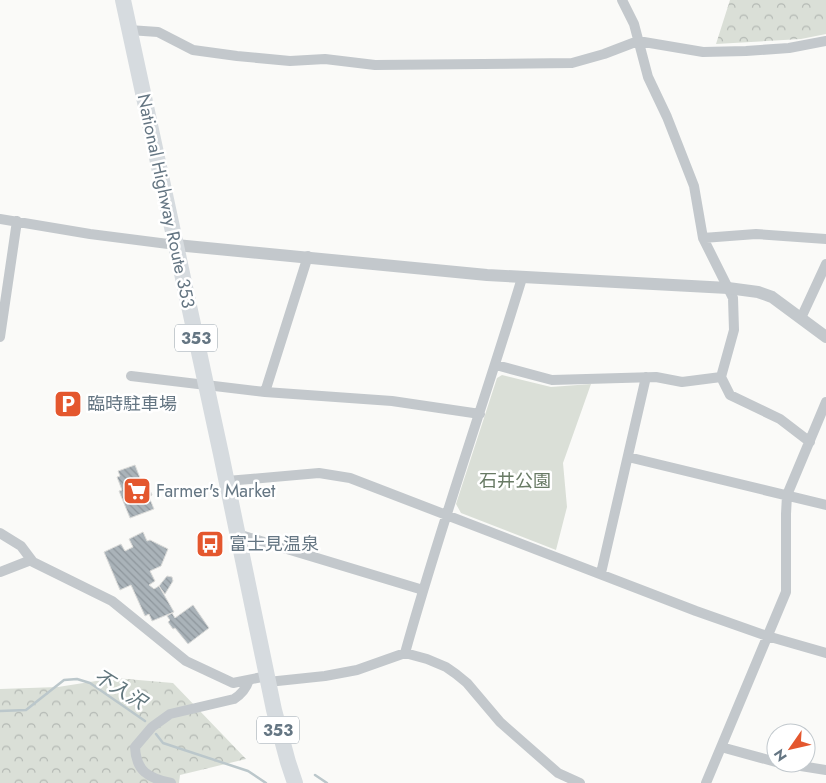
<svg xmlns="http://www.w3.org/2000/svg" width="826" height="783" viewBox="0 0 826 783" font-family="Jost,'Noto Sans JP',sans-serif">
  <style>
    .forest { fill: url(#forest-crowns) }
    .park { fill: #dadfd7 }
    .lines { fill: none; stroke-linecap: round; stroke-linejoin: round }
    .stream { stroke: #bbc7cb; stroke-width: 2.5 }
    .building { fill: url(#building-back-hatch); stroke: #dcdcda }
    .minor { stroke: #c3c8cc; stroke-width: 10 }
    .tertiary { stroke: #c3c8cc; stroke-width: 12 }
    .trunk { stroke: #d6dbdf; stroke-width: 16 }
    .labels { text-anchor: middle; dominant-baseline: central; stroke-width: 5; stroke-linejoin: round; paint-order: stroke }
    .shield { fill: #fff; stroke: #939fa8; stroke-width: 1 }
    .shield-label { font-size: 16px; font-weight: bold; fill: #657683 }
    .street-label { font-size: 18px; fill: #657683; stroke: #fff }
    .poi-label { font-size: 18px; fill: #657683; stroke: #fff; text-anchor: start }
    .park-label { font-size: 18px; fill: #687a64; stroke: #fff }
    .water-label { font-size: 19px; font-style: italic; fill: #60757c; stroke: #fff }
  </style>
  <defs>
    <pattern id="forest-crowns" width="20" height="18" patternUnits="userSpaceOnUse" patternTransform="scale(1.25)"><rect width="20" height="18" fill="#dadfd7"/><path d="M2 6a3 3 0 1 1 6 0M12 15a3 3 0 1 1 6 0" fill="none" stroke="#b4b9b4"/></pattern>
    <pattern id="building-back-hatch" width="6" height="6" patternUnits="userSpaceOnUse" patternTransform="scale(1.25)"><rect width="6" height="6" fill="#aab3b9"/><path d="M-1 5l2 2M0 0l6 6M5-1l2 2" fill="none" stroke="#8e969c"/></pattern>
  </defs>
  <rect width="100%" height="100%" fill="#fafaf8"/>
  <path class="forest" d="M 730,0 L 826,0 L 826,34 L 801,39 L 716,44 Z
    M 115,678 L 173,683 L 246,759 L 180,775 L 179,783 L 0,783 L 0,689 L 58,687 Z"/>
  <path class="park" d="M 502,375 L 551,387 L 591,384 L 563,463 L 567,507 L 556,550 L 461,513 L 456,504 L 497,378 Z"/>
  <g class="lines">
    <path class="stream" d="M 0,711 L 26,710 L 64,680 L 77,679 L 90,683 L 145,721
      M 156,734 L 163,743 L 248,771 L 266,783
      M 315,775 L 327,783"/>
  </g>
  <path class="building" d="M 135,465 L 142,483 L 146,481 L 152,495 L 149,497 L 154,509 L 130,518 L 119,491 L 122,490 L 117,477 L 120,476 L 118,471 Z
    M 143,532 L 147,541 L 150,540 L 168,549 L 161,566 L 150,571 L 155,581 L 149,585 L 154,589 L 159,586 L 174,612 L 152,621 L 149,614 L 145,616 L 131,585 L 120,590 L 104,552 L 121,544 L 125,551 L 133,547 L 129,539 Z
    M 167,576 L 172,577 L 173,581 L 165,594 L 159,586 Z
    M 193,605 L 209,628 L 188,644 L 175,628 L 173,629 L 168,622 L 170,620 L 167,616 L 172,613 L 175,618 Z"/>
  <g class="lines">
    <path class="minor" d="M 622,0 L 634,24 L 648,77 L 667,117 L 694,186 L 703,238 L 733,298 L 734,330 L 721,377 L 730,395 L 780,419 L 810,442
      M 129,30 L 158,32 L 193,50 L 237,56 L 290,61 L 325,59 L 375,65 L 572,63 L 604,54 L 638,41 L 703,52 L 746,51 L 789,48 L 826,41
      M 0,219 L 90,234 L 176,245
      M 703,238 L 756,234 L 826,239
      M 801,318 L 826,264
      M 0,337 L 17,221
      M 496,365 L 552,380 L 656,377 L 682,382 L 721,377
      M 131,376 L 265,392 L 392,401 L 480,414
      M 265,392 L 308,256
      M 628,457 L 826,505
      M 227,481 L 319,473 L 350,478 L 696,611 L 767,636 L 826,653
      M 0,533 L 21,546 L 33,562 L 112,601 L 186,661 L 233,683 L 267,676
      M 239,536 L 244,536 L 423,590
      M 0,572 L 31,560
      M 601,573 L 646,377
      M 405,653 C 440,527 484,403 522,278
      M 268,682 L 325,676 L 357,670 L 405,653 L 427,659 L 446,667 L 456,674 L 467,683 L 500,722 L 558,773 L 580,783
      M 721,747 L 776,762
      M 782,763 L 826,770
      M 171,783 C 148,778 136,771 135,747 L 152,727 L 170,714 L 234,699 C 242,694 246,689 249,680
      M 706,783 L 786,592 L 786,514 L 787,495 L 826,402"/>
    <path class="tertiary" d="M 176,245 L 487,275 L 728,288 L 758,292 L 772,297 L 826,337"/>
    <path class="trunk" d="M 123,0 L 221,454 L 274,710 L 288,762 L 295,783"/>
  </g>
  <defs>
    <symbol id="parking-square" viewBox="-11 -11 22 22"><rect x="-9" y="-9" width="18" height="18" rx="4" fill="#e4572e" stroke="#fff"/><path d="M-3.5-5.5H1a3.5 3.5 0 0 1 0 7H-1V5.5H-3.5ZM-1-3.4V-.6H.8a1.4 1.4 0 0 0 0-2.8Z" fill="#fff"/></symbol>
    <symbol id="supermarket-square" viewBox="-11 -11 22 22"><rect x="-9" y="-9" width="18" height="18" rx="4" fill="#e4572e" stroke="#fff"/><path d="M-6-5.5h2.5l.6 2H6L4.5 2H-2.5L-4.4-4H-6ZM-1.5 3.2a1.3 1.3 0 1 0 .1 0ZM3 3.2a1.3 1.3 0 1 0 .1 0Z" fill="#fff"/></symbol>
    <symbol id="bus-square" viewBox="-11 -11 22 22"><rect x="-9" y="-9" width="18" height="18" rx="4" fill="#e4572e" stroke="#fff"/><path d="M-5-6H5V4H4V6H2V4H-2V6H-4V4H-5ZM-3.5-4V0h7V-4ZM-3.5 1.2v1.5H-2V1.2ZM2 1.2v1.5H3.5V1.2Z" fill="#fff"/></symbol>
  </defs>
  <g fill-rule="evenodd">
    <use href="#parking-square" x="52" y="388" width="32" height="32"/>
    <use href="#supermarket-square" x="121" y="475" width="32" height="32"/>
    <use href="#bus-square" x="194" y="528" width="32" height="32"/>
  </g>
  <g class="labels">
    <g class="shield">
      <rect x="175" y="324.5" width="42" height="27" rx="4"/>
      <rect x="257" y="716.5" width="42" height="27" rx="4"/>
    </g>
    <g class="shield-label">
      <text x="196" y="338">353</text>
      <text x="278" y="730">353</text>
    </g>
    <g class="street-label">
      <text transform="translate(166 201) rotate(78)">National Highway Route 353</text>
    </g>
    <g class="poi-label">
      <text x="87" y="404">臨時駐車場</text>
      <text x="156" y="491">Farmer's Market</text>
      <text x="229" y="544">富士見温泉</text>
    </g>
    <g class="park-label">
      <text x="515" y="481">石井公園</text>
    </g>
    <g class="water-label">
      <text transform="translate(120 689) rotate(32)">不入沢</text>
    </g>
  </g>
  <g transform="translate(791 748) rotate(236)"><circle r="24" fill="#ffffff" stroke="#c1c8cd"/>
  <path d="M0-4L9 19L0 12L-9 19Z" fill="#e4572e"/>
  <text y="-8" font-size="14" font-weight="bold" text-anchor="middle" fill="#657683">N</text>
  </g>
</svg>
